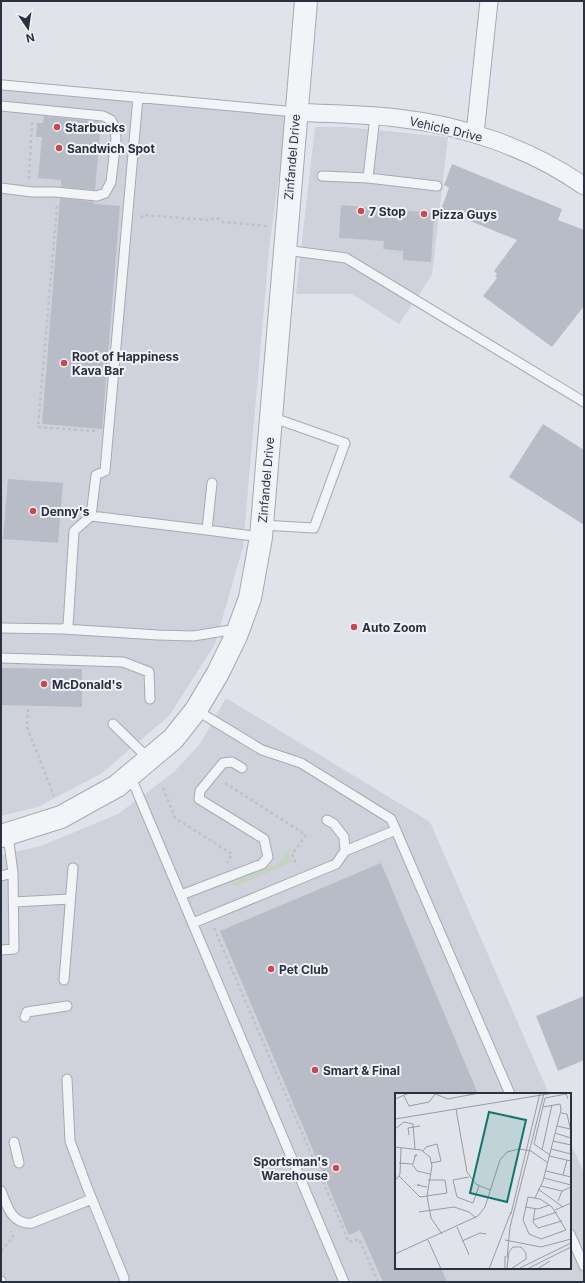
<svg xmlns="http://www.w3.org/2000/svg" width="585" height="1283" viewBox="0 0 585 1283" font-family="Inter,sans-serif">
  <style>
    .built { fill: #cfd2db }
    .green { fill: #c5d3c2 }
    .building { fill: #b8bcc6 }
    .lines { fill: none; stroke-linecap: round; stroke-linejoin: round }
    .service-casing { stroke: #a5aab3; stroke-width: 11 }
    .minor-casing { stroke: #a5aab3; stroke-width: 19 }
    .tertiary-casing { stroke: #a5aab3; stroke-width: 24 }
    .path { stroke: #bec1c7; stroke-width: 2.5; stroke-dasharray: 3 3; stroke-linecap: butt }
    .service { stroke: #f3f4f7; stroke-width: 9 }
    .minor { stroke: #f3f4f7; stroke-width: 17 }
    .tertiary { stroke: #f3f4f7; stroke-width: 22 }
    .poi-dot { fill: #cb4850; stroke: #f0f2f7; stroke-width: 1.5 }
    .labels { text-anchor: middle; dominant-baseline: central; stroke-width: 4; stroke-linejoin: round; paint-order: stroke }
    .poi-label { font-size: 12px; font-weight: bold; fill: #293040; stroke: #f0f2f7; text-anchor: start }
    .street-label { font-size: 12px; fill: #293040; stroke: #f0f2f7 }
    .inset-road { fill: none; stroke: #979ba5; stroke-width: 1 }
    .view { fill: #0f766e; fill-opacity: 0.15; stroke: #0f766e; stroke-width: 2 }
    .inset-edge { fill: none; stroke: #293040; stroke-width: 2 }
  </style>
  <rect width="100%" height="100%" fill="#e0e3e9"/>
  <path class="built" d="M 1,85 L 287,114 L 269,249 L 243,547 L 215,644 L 169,716 L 102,773 L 38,807 L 1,816 Z
    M 315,127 L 344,127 L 448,137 L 432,275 L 399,324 L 352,294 L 296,294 Z
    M 226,698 L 430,822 L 549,1094 L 396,1094 L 396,1268 L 570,1268 L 570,1142 L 584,1173 L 584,1282 L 1,1282 L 1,855 L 41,846 L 118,814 L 174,772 L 200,744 Z"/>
  <path class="green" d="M 287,851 L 292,862 L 234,887 L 232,883 L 278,863 Z"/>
  <path class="building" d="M 44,116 L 101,122 L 95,190 L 61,187 L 61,180 L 38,178 L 42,137 L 36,137 L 37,123 L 43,123 Z
    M 452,164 L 562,209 L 558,220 L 584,230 L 584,306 L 552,347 L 483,296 L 497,278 L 495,276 L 497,274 L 494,271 L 517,240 L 441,209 L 449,188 L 444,185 Z
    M 60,198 L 94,202 L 94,204 L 120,206 L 102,429 L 42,424 Z
    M 341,205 L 434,213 L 431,262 L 403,260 L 403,251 L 383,249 L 384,241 L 339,238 Z
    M 543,424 L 584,450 L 584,525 L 509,477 Z
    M 8,479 L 63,483 L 58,543 L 3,539 Z
    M 1,668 L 82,669 L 82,707 L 1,705 Z
    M 381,863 L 478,1094 L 396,1094 L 396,1268 L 441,1268 L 447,1282 L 383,1282 L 360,1230 L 349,1235 L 220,931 Z
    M 584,996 L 584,1060 L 558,1071 L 536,1016 Z"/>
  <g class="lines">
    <defs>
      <path id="service" d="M 3,85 L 296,112
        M 322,176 L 368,178 L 375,116
        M 368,178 L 437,186
        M 1,188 L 32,192 L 55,192 L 97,196 L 105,193 L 111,182 L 116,139 L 115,128 L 111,120 L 103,116 L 1,106
        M 285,250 L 346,258 L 584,402
        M 91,516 L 207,530 L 212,483
        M 262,525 L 314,528 L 345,443 L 271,417
        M 207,530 L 261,537
        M 1,628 L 63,629 L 68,626 L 74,531 L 91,516 L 96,475 L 105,471 L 138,97
        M 63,629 L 158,635 L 193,636 L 237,629
        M 1,658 L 123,662 L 149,672 L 150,699
        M 196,710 L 262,750 L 301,763 L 391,819 L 510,1094
        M 113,724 L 149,759
        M 130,775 L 344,1282
        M 327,820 L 334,824 L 344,837 L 345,851
        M 1,876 L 13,873
        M 181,895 L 262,864 L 268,857 L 264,839 L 199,799 L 200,791 L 223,763 L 232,762 L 242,768
        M 14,902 L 70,899
        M 193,923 L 336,864 L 345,851 L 396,830
        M 1,950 L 14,949 L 13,873 L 8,835
        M 64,980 L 73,868
        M 25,1017 L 27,1012 L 67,1006
        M 67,1079 L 70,1141 L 87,1187 L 124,1278
        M 14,1142 L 19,1163
        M 1,1191 C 7,1206 12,1225 32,1223 L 92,1199
        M 570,1234 L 584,1266
        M 1,1281 L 1,1282"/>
      <path id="minor" d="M 296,112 C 329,114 363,114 397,118 C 462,125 530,148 584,186
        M 475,134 L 489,1"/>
      <path id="tertiary" d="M 1,836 L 61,817 L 117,786 L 173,739 L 196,710 L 218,673 L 236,636 L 250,598 L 261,537 L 306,1"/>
    </defs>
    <use href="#service" class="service-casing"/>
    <use href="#minor" class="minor-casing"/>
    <use href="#tertiary" class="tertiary-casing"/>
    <path class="path" d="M 29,179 L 32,122
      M 57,206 L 38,427 L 96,431
      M 141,218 L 143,215 L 208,220 L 217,218 L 223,222 L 267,226
      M 28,709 L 27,727 L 54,796
      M 225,783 L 306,835 L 292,854 L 296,864 L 295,865
      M 163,788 L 175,818 L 232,854 L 227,863
      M 214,928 L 349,1242 L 359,1239 L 378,1282
      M 1,1251 L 13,1237 L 11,1231"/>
    <use href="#service" class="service"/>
    <use href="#minor" class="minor"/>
    <use href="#tertiary" class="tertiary"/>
  </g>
  <g class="poi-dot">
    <circle cx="57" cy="127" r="4"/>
    <circle cx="59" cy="148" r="4"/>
    <circle cx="361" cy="211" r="4"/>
    <circle cx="424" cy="214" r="4"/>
    <circle cx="64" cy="363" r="4"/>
    <circle cx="33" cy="511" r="4"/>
    <circle cx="354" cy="627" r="4"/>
    <circle cx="44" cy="684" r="4"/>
    <circle cx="271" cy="969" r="4"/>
    <circle cx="315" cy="1070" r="4"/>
    <circle cx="336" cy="1168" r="4"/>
  </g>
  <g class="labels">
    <g class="poi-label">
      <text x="65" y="127">Starbucks</text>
      <text x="67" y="148">Sandwich Spot</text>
      <text x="369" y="211">7 Stop</text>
      <text x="432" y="214">Pizza Guys</text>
      <text x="72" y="356">Root of Happiness<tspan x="72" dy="14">Kava Bar</tspan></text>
      <text x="41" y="511">Denny's</text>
      <text x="362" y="627">Auto Zoom</text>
      <text x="52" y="684">McDonald's</text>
      <text x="279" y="969">Pet Club</text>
      <text x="323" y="1070">Smart &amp; Final</text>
      <text x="328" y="1161" text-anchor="end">Sportsman's<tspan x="328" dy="14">Warehouse</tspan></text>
    </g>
    <g class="street-label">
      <text transform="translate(446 129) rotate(13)">Vehicle Drive</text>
      <text transform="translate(292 157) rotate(-85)">Zinfandel Drive</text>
      <text transform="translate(266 480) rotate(-85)">Zinfandel Drive</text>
    </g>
  </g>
  <g transform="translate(395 1093)">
    <rect width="176" height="176" fill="#e0e3e9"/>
    <path class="inset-road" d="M 38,0 L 53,6 L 84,0M 9,3 L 14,13 L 34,9 L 40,1M 0,6 L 14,0M 61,16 L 72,79 L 81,91 L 95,97M 166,20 L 172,21 L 176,39M 0,26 L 159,0M 162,33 L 175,36M 0,36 L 9,29 L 18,31 L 20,56M 160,40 L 176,45M 14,42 L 13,35 L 25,33M 158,48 L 176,52M 0,54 L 26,57 L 35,64 L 37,73 L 32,103 L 36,125 L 47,141M 156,56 L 176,61M 147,57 L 157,12M 28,58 L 31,54 L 42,51 L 46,68 L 36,70M 155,62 L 139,51 L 150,5 L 171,1 L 173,6M 154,63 L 176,68M 4,70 L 17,71 L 22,78 L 35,81M 18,71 L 20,64 L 20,62 L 22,62 L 19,65M 151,78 L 176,84M 168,82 L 172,67M 4,83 L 25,104 L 52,100 L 50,87 L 33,87M 74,84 L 58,87 L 62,104 L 78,110 L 84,93M 149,85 L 176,92M 0,88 L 5,81 L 6,55M 25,92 L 22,92 L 32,94M 146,93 L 167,98M 143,96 L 168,114M 133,104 L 145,106 L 157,114 L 171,137 L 146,146 L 134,141 L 128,127 ZM 140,105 L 148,88 L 166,17 L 165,11 L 148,14M 163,108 L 167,98 L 176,94M 130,114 L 143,116 L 154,112M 140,116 L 138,129 L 143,135 L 167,128M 160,117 L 176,110M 24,119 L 59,114 L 74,119 L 81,125M 116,121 L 145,0M 138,127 L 162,119M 62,134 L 74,162M 33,147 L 46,176M 110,147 L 146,154 L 176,146M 67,148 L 85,140 L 91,141M 0,161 L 83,123 L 90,114 L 105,67 L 112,59 L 124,56 L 136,58 L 153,70M 110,163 L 110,176M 112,165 L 115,134 L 149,0M 112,175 L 114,159 L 118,154 L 126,154 L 131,160 L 131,166 L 116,176M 125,175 L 176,150M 94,176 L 116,119M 132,176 L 176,154M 142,176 L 155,168"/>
    <path class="view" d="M 94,19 L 131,27 L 112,109 L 75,100 Z"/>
    <rect width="176" height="176" class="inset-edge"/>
  </g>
  <rect width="585" height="1283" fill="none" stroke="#293040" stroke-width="4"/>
  <g transform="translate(28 28) rotate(167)" stroke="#f0f2f7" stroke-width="3" paint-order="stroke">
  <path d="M0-3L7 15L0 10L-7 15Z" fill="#293040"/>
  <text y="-6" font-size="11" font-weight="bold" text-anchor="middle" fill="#293040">N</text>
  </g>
</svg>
